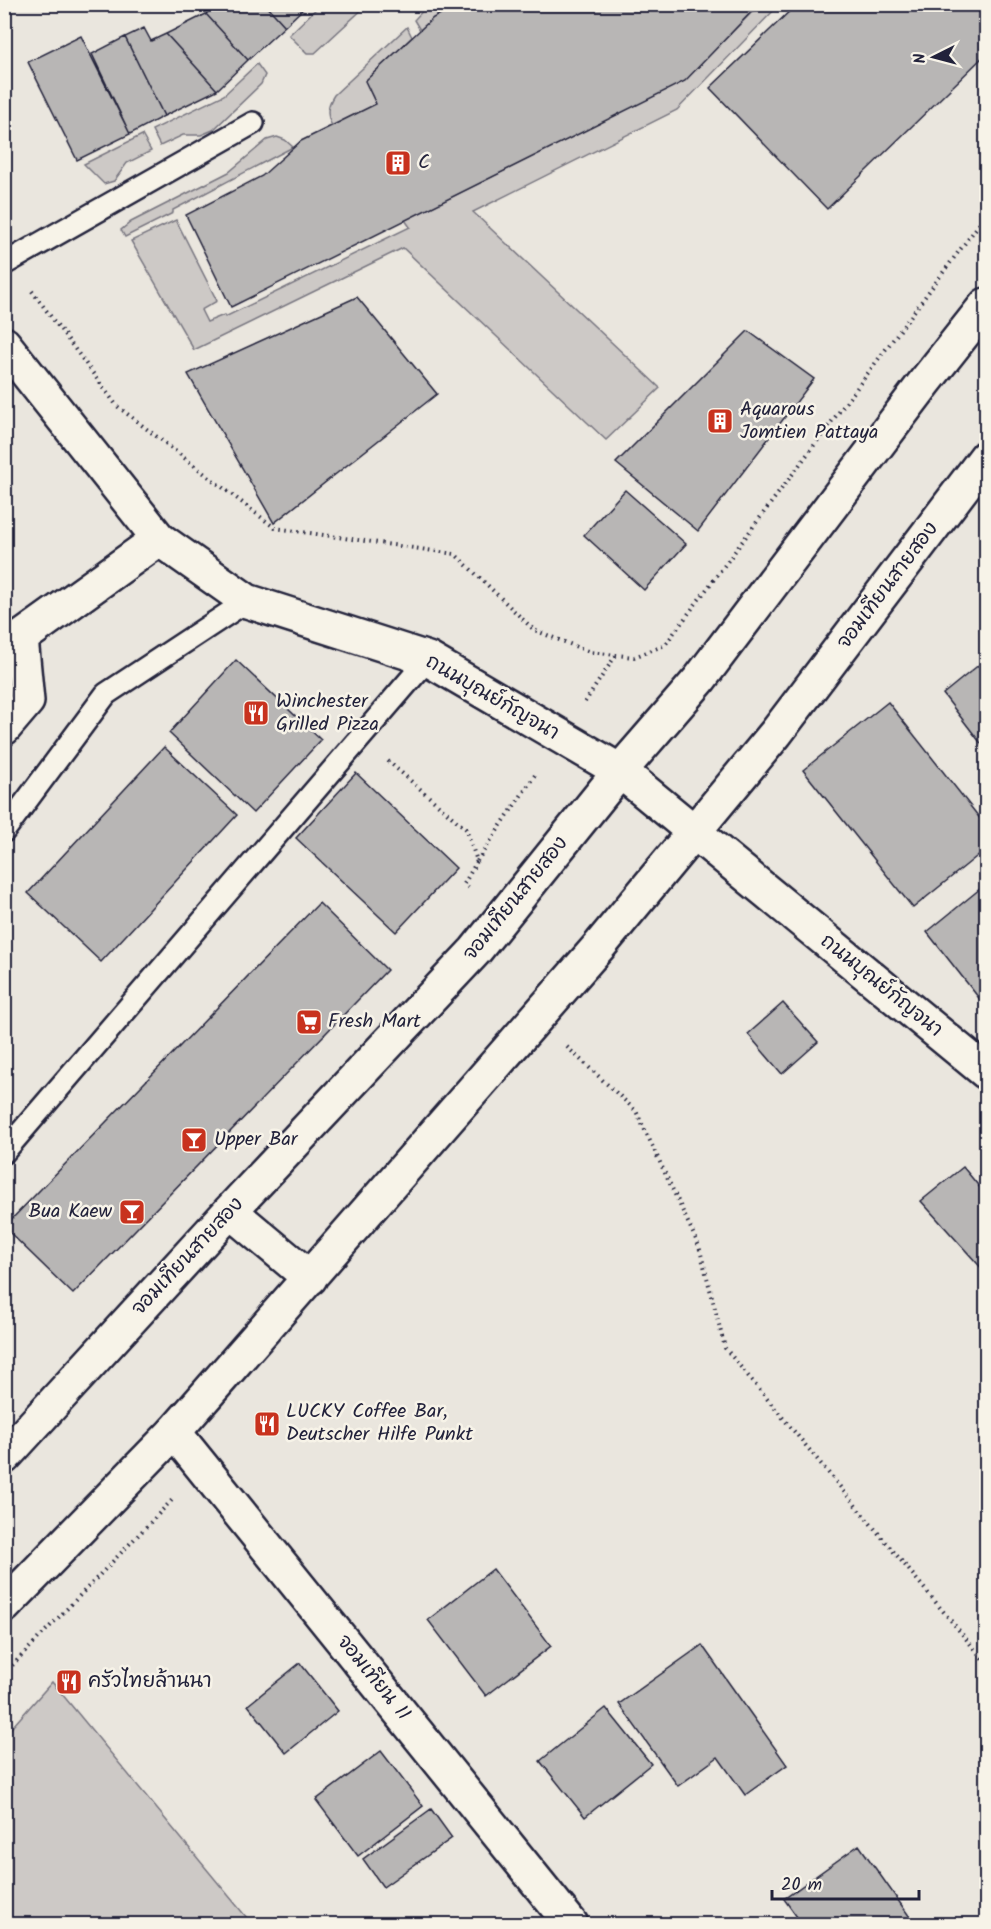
<svg xmlns="http://www.w3.org/2000/svg" width="991" height="1929" viewBox="0 0 991 1929" font-family="Kalam,'Playpen Sans Thai',sans-serif">
  <style>
    .green { fill: #cdc9c6; stroke: #787680; stroke-width: 1.5 }
    .building { fill: #b8b6b5; stroke: #22223b; stroke-width: 1.5 }
    .lines { fill: none; stroke-linecap: round; stroke-linejoin: round }
    .lane-casing { stroke: #22223b; stroke-width: 26 }
    .street-casing { stroke: #22223b; stroke-width: 38 }
    .secondary-casing { stroke: #22223b; stroke-width: 38 }
    .path { stroke: #22223b; stroke-width: 4; stroke-dasharray: 1.5 4.5; stroke-linecap: butt }
    .lane { stroke: #f7f3e8; stroke-width: 21 }
    .street { stroke: #f7f3e8; stroke-width: 33 }
    .secondary { stroke: #f7f3e8; stroke-width: 33 }
    .labels { text-anchor: middle; dominant-baseline: central; stroke-width: 5; stroke-linejoin: round; paint-order: stroke }
    .poi-label { font-size: 20px; fill: #22223b; stroke: #f7f3e8; text-anchor: start }
    .street-label { font-size: 20px; fill: #22223b; stroke: #f7f3e8 }
  </style>
  <rect width="100%" height="100%" fill="#eae6de"/>
  <filter id="ink" filterUnits="userSpaceOnUse"><feTurbulence type="fractalNoise" baseFrequency=".0167" numOctaves="2"/><feDisplacementMap in="SourceGraphic" scale="12" xChannelSelector="R" yChannelSelector="G"/><feConvolveMatrix kernelMatrix="1 2 1 2 8 2 1 2 1" color-interpolation-filters="sRGB"/></filter>
  <g filter="url(#ink)">
    <path class="green" d="M 321,4 L 367,5 L 315,53 L 307,53 L 289,35 Z
      M 100,5 L 100,4 L 152,5 L 149,8 L 102,10 Z
      M 428,5 L 459,5 L 433,18 L 420,30 L 414,20 Z
      M 759,5 L 779,5 L 677,110 L 473,212 L 660,388 L 606,440 L 403,248 L 194,350 L 131,241 L 176,220 L 217,301 L 201,310 L 207,322 L 224,315 L 225,317 L 410,227 L 405,220 L 684,81 Z
      M 407,27 L 412,37 L 366,81 L 376,104 L 332,126 C 326,114 327,106 334,95 Z
      M 257,64 L 265,75 L 261,84 L 213,130 L 201,135 L 183,135 L 160,146 L 152,130 L 224,95 Z
      M 142,135 L 151,151 L 127,163 L 114,181 L 104,184 L 84,164 Z
      M 277,137 L 285,140 L 293,147 L 173,210 L 173,213 L 125,237 L 121,230 L 131,222 L 229,172 L 267,140 Z
      M 52,1682 L 252,1924 L 5,1924 L 5,1735 Z"/>
    <path class="building" d="M 216,4 L 265,4 L 285,26 L 248,60 L 206,14 Z
      M 265,4 L 308,4 L 285,26 Z
      M 459,4 L 759,4 L 685,81 L 231,307 L 186,215 L 262,176 L 301,141 L 376,104 L 365,81 L 433,18 Z
      M 797,4 L 986,4 L 986,54 L 827,209 L 710,88 Z
      M 206,14 L 248,60 L 217,90 L 166,34 Z
      M 144,28 L 151,41 L 166,34 L 217,90 L 164,116 L 125,37 Z
      M 81,36 L 130,134 L 77,160 L 28,62 Z
      M 125,37 L 164,116 L 130,134 L 92,54 Z
      M 357,297 L 437,394 L 274,523 L 188,374 Z
      M 748,331 L 814,379 L 698,531 L 616,463 Z
      M 625,490 L 686,544 L 644,590 L 584,535 Z
      M 986,659 L 986,750 L 943,694 Z
      M 236,660 L 321,740 L 253,813 L 169,733 Z
      M 888,702 L 986,826 L 986,849 L 913,908 L 803,770 Z
      M 164,747 L 237,815 L 101,962 L 28,893 Z
      M 356,773 L 456,868 L 396,932 L 296,838 Z
      M 986,884 L 986,1007 L 927,932 Z
      M 319,903 L 387,970 L 73,1294 L 4,1227 Z
      M 783,1003 L 818,1042 L 782,1074 L 748,1034 Z
      M 963,1167 L 982,1190 L 986,1188 L 986,1273 L 921,1201 Z
      M 493,1569 L 551,1646 L 486,1696 L 428,1620 Z
      M 702,1645 L 787,1765 L 745,1795 L 718,1757 L 678,1786 L 619,1704 Z
      M 300,1663 L 338,1711 L 286,1753 L 248,1705 Z
      M 606,1708 L 651,1764 L 585,1817 L 540,1761 Z
      M 381,1751 L 423,1806 L 358,1856 L 316,1800 Z
      M 431,1809 L 452,1838 L 383,1887 L 363,1859 Z
      M 859,1845 L 912,1920 L 905,1924 L 802,1924 L 784,1899 Z"/>
    <g class="lines">
      <defs>
        <path id="lane" d="M 4,264 L 253,123
          M 4,831 L 106,694 L 247,601
          M 4,1152 L 428,659"/>
        <path id="street" d="M 4,728 L 27,701 L 21,638 L 159,539
          M 174,1432 L 571,1924"/>
        <path id="secondary" d="M 4,344 L 159,539 L 247,601 L 428,659 L 620,771 L 986,1072
          M 230,1211 L 310,1278
          M 4,1457 L 230,1211 L 475,951 L 620,771 L 699,680 L 925,382 L 986,305
          M 4,1606 L 174,1432 L 601,944 L 776,733 L 986,457"/>
      </defs>
      <use href="#lane" class="lane-casing"/>
      <use href="#street" class="street-casing"/>
      <use href="#secondary" class="secondary-casing"/>
      <path class="path" d="M 32,291 L 117,406 L 275,528 L 455,554 L 534,630 L 590,652 L 634,657 L 665,645 L 986,215
        M 585,702 L 616,655
        M 388,761 L 466,829 L 477,861 L 464,884 L 471,890
        M 477,861 L 537,772
        M 567,1047 L 636,1111 L 699,1246 L 725,1348 L 986,1663
        M 4,1674 L 173,1499"/>
      <use href="#lane" class="lane"/>
      <use href="#street" class="street"/>
      <use href="#secondary" class="secondary"/>
    </g>
  </g>
  <defs>
    <symbol id="building-square" viewBox="-11 -11 22 22"><rect x="-9" y="-9" width="18" height="18" rx="4" fill="#c8321e" stroke="#f7f3e8"/><path d="M-4-6H4V6H1V3H-1V6H-4ZM-2.5-4.3h1.7v1.8h-1.7ZM.8-4.3h1.7v1.8H.8ZM-2.5-1h1.7V.8h-1.7ZM.8-1h1.7V.8H.8Z" fill="#fff"/></symbol>
    <symbol id="restaurant-square" viewBox="-11 -11 22 22"><rect x="-9" y="-9" width="18" height="18" rx="4" fill="#c8321e" stroke="#f7f3e8"/><path d="M-5-6h1v4h1v-4h1v4h1v-4h1v5L-1.5 .5V6h-2V.5L-5-1ZM5-6V6H3V1.5H1.5Q1.5-4 5-6Z" fill="#fff"/></symbol>
    <symbol id="supermarket-square" viewBox="-11 -11 22 22"><rect x="-9" y="-9" width="18" height="18" rx="4" fill="#c8321e" stroke="#f7f3e8"/><path d="M-6-5.5h2.5l.6 2H6L4.5 2H-2.5L-4.4-4H-6ZM-1.5 3.2a1.3 1.3 0 1 0 .1 0ZM3 3.2a1.3 1.3 0 1 0 .1 0Z" fill="#fff"/></symbol>
    <symbol id="bar-square" viewBox="-11 -11 22 22"><rect x="-9" y="-9" width="18" height="18" rx="4" fill="#c8321e" stroke="#f7f3e8"/><path d="M-6-5H6L.8 .8V4.5H3.5V6h-7V4.5H-.8V.8Z" fill="#fff"/></symbol>
  </defs>
  <g fill-rule="evenodd">
    <use href="#building-square" x="383" y="148" width="30" height="30"/>
    <use href="#building-square" x="705" y="406" width="30" height="30"/>
    <use href="#restaurant-square" x="241" y="698" width="30" height="30"/>
    <use href="#supermarket-square" x="294" y="1007" width="30" height="30"/>
    <use href="#bar-square" x="179" y="1125" width="30" height="30"/>
    <use href="#bar-square" x="117" y="1197" width="30" height="30"/>
    <use href="#restaurant-square" x="252" y="1409" width="30" height="30"/>
    <use href="#restaurant-square" x="54" y="1667" width="30" height="30"/>
  </g>
  <g class="labels">
    <g class="poi-label">
      <text x="418" y="163">C</text>
      <text x="740" y="410">Aquarous<tspan x="740" dy="23">Jomtien Pattaya</tspan></text>
      <text x="276" y="702">Winchester<tspan x="276" dy="23">Grilled Pizza</tspan></text>
      <text x="328" y="1022">Fresh Mart</text>
      <text x="214" y="1140">Upper Bar</text>
      <text x="112" y="1212" text-anchor="end">Bua Kaew</text>
      <text x="286" y="1412">LUCKY Coffee Bar,<tspan x="286" dy="23">Deutscher Hilfe Punkt</tspan></text>
      <text x="88" y="1682">ครัวไทยล้านนา</text>
    </g>
    <g class="street-label">
      <text transform="translate(888 586) rotate(-53)">จอมเทียนสายสอง</text>
      <text transform="translate(492 698) rotate(30)">ถนนบุณย์กัญจนา</text>
      <text transform="translate(516 899) rotate(-51)">จอมเทียนสายสอง</text>
      <text transform="translate(881 986) rotate(39)">ถนนบุณย์กัญจนา</text>
      <text transform="translate(188 1257) rotate(-47)">จอมเทียนสายสอง</text>
      <text transform="translate(373 1678) rotate(51)">จอมเทียน 11</text>
    </g>
  </g>
  <rect width="991" height="1929" fill="none" stroke="#f7f3e8" stroke-width="24"/>
  <rect x="12" y="12" width="967" height="1905" fill="none" stroke="#22223b" stroke-width="2" filter="url(#ink)"/>
  <g transform="translate(934 57) rotate(264)" stroke="#f7f3e8" stroke-width="4.5" paint-order="stroke">
  <path d="M0-4.5L10 22L0 15L-10 22Z" fill="#22223b"/>
  <text y="-9" font-size="16" font-weight="bold" text-anchor="middle" fill="#22223b">N</text>
  </g>
  <path d="M772 1890v9h147v-9" fill="none" stroke="#22223b" stroke-width="3"/>
  <text x="781" y="1890" font-size="18" fill="#22223b" stroke="#f7f3e8" stroke-width="4.5" paint-order="stroke">20 m</text>
</svg>
